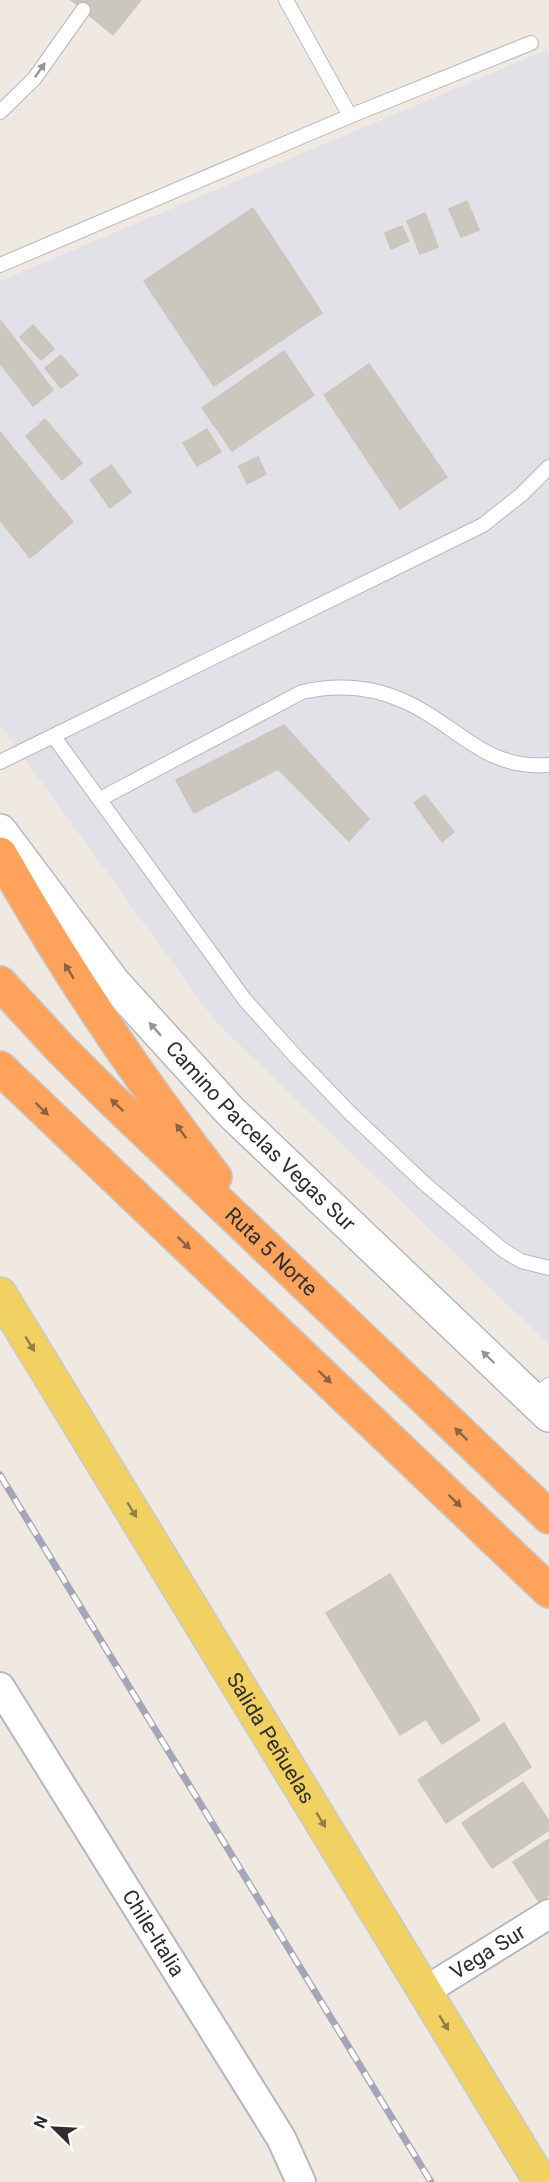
<svg xmlns="http://www.w3.org/2000/svg" width="549" height="2182" viewBox="0 0 549 2182" font-family="Roboto,sans-serif">
  <style>
    .industrial { fill: #e3e1e8 }
    .building { fill: #cbc7bf; stroke: #cbc5ba; stroke-width: 1.5 }
    .lines { fill: none; stroke-linecap: round; stroke-linejoin: round }
    .lane-casing { stroke: #b4b7c1; stroke-width: 16 }
    .street-casing { stroke: #b4b7c1; stroke-width: 32 }
    .secondary-casing { stroke: #b4b7c1; stroke-width: 36 }
    .primary-casing { stroke: #c9c9c9; stroke-width: 36 }
    .highway-casing { stroke: #c9c9c9; stroke-width: 36 }
    .lane { stroke: #fff; stroke-width: 14 }
    .street { stroke: #fff; stroke-width: 28 }
    .secondary { stroke: #fff; stroke-width: 33 }
    .primary { stroke: #f2d163; stroke-width: 33 }
    .highway { stroke: #ffa35c; stroke-width: 33 }
    .rail-casing { stroke: #a3a6b8; stroke-width: 7 }
    .rail { stroke: #fff; stroke-width: 4.5; stroke-dasharray: 14; stroke-linecap: butt }
    .oneway { fill: #969696 }
    .oneway2 { fill: #8c6343 }
    .oneway3 { fill: #908048 }
    .labels { text-anchor: middle; dominant-baseline: central; stroke-width: 4.5; stroke-linejoin: round; paint-order: stroke }
    .street-label { font-size: 21px; fill: #2e2e2e; stroke: #fff }
  </style>
  <rect width="100%" height="100%" fill="#efe9e1"/>
  <path class="industrial" d="M 549,49 L 549,1345 L 215,1021 L 0,725 L 0,281 Z"/>
  <path class="building" d="M 71,0 L 141,0 L 113,35 Z
    M 467,201 L 479,230 L 461,237 L 449,209 Z
    M 253,208 L 322,313 L 214,386 L 144,281 Z
    M 425,213 L 438,247 L 420,254 L 407,221 Z
    M 402,226 L 409,241 L 391,249 L 385,233 Z
    M 1,321 L 53,390 L 33,406 L 0,363 Z
    M 33,325 L 54,349 L 41,360 L 20,337 Z
    M 284,351 L 314,395 L 232,451 L 202,408 Z
    M 61,355 L 78,375 L 61,388 L 45,368 Z
    M 369,364 L 447,477 L 400,509 L 324,395 Z
    M 45,419 L 82,463 L 62,480 L 26,436 Z
    M 207,429 L 221,452 L 197,466 L 183,443 Z
    M 0,432 L 73,522 L 30,558 L 0,520 Z
    M 258,457 L 266,474 L 247,484 L 239,466 Z
    M 111,465 L 131,492 L 110,508 L 90,480 Z
    M 284,725 L 369,819 L 349,841 L 278,769 L 194,813 L 176,780 Z
    M 425,795 L 454,832 L 442,842 L 414,803 Z
    M 390,1574 L 480,1720 L 442,1744 L 426,1719 L 400,1735 L 326,1613 Z
    M 504,1723 L 531,1767 L 446,1823 L 418,1780 Z
    M 523,1782 L 549,1821 L 549,1830 L 492,1868 L 462,1823 Z
    M 549,1839 L 549,1895 L 539,1902 L 513,1862 Z"/>
  <g class="lines">
    <defs>
      <path id="lane" d="M 286,0 L 350,116
        M 0,112 L 34,79 L 83,10
        M 0,265 L 350,116 L 531,43
        M 54,737 L 245,1000 L 297,1058 L 351,1114 L 425,1184 L 503,1250 L 521,1261 L 549,1268
        M 0,762 L 483,525 L 522,494 L 549,467
        M 100,799 L 302,692 C 338,684 372,686 406,702 C 459,726 484,770 549,765
        M 531,1398 L 549,1385"/>
      <g id="street">
        <path id="s1" d="M 0,1687 L 281,2138 L 301,2182"/>
        <path id="s2" d="M 425,1991 L 549,1914"/>
      </g>
      <g id="secondary">
        <path id="s3" d="M 0,831 L 113,982 L 231,1112 L 549,1415"/>
      </g>
      <g id="primary">
        <path id="s4" d="M 0,1294 L 541,2182"/>
      </g>
      <g id="highway">
        <path d="M 0,854 C 64,967 135,1074 215,1177"/>
        <path id="s5" d="M 0,983 L 60,1048 L 108,1096 L 549,1517"/>
        <path d="M 0,1068 L 549,1591"/>
      </g>
    </defs>
    <use href="#lane" class="lane-casing"/>
    <use href="#street" class="street-casing"/>
    <use href="#secondary" class="secondary-casing"/>
    <use href="#primary" class="primary-casing"/>
    <use href="#highway" class="highway-casing"/>
    <use href="#lane" class="lane"/>
    <use href="#street" class="street"/>
    <use href="#secondary" class="secondary"/>
    <use href="#primary" class="primary"/>
    <use href="#highway" class="highway"/>
    <defs>
      <path id="rail" d="M 0,1475 L 431,2182"/>
    </defs>
    <use href="#rail" class="rail-casing"/>
    <use href="#rail" class="rail"/>
  </g>
  <defs><path id="oneway-solid" d="M-6-.8H1V-3.2L6.5 0L1 3.2V.8H-6Z" transform="scale(1.5)"/></defs>
  <g class="oneway">
    <use href="#oneway-solid" transform="translate(40 70) rotate(-55)"/>
    <use href="#oneway-solid" transform="translate(155 1029) rotate(-132)"/>
    <use href="#oneway-solid" transform="translate(488 1357) rotate(-136)"/>
  </g>
  <g class="oneway2">
    <use href="#oneway-solid" transform="translate(69 971) rotate(-122)"/>
    <use href="#oneway-solid" transform="translate(117 1105) rotate(-136)"/>
    <use href="#oneway-solid" transform="translate(42 1109) rotate(44)"/>
    <use href="#oneway-solid" transform="translate(181 1131) rotate(-126)"/>
    <use href="#oneway-solid" transform="translate(184 1243) rotate(44)"/>
    <use href="#oneway-solid" transform="translate(325 1377) rotate(44)"/>
    <use href="#oneway-solid" transform="translate(461 1434) rotate(-136)"/>
    <use href="#oneway-solid" transform="translate(455 1501) rotate(44)"/>
  </g>
  <g class="oneway3">
    <use href="#oneway-solid" transform="translate(30 1344) rotate(59)"/>
    <use href="#oneway-solid" transform="translate(132 1510) rotate(59)"/>
    <use href="#oneway-solid" transform="translate(321 1820) rotate(59)"/>
    <use href="#oneway-solid" transform="translate(444 2023) rotate(59)"/>
  </g>
  <g class="labels">
    <g class="street-label">
      <text stroke="none"><textPath href="#s3" startOffset="402">Camino Parcelas Vegas Sur</textPath></text>
      <text stroke="none"><textPath href="#s5" startOffset="382">Ruta 5 Norte</textPath></text>
      <text stroke="none"><textPath href="#s4" startOffset="520">Salida Peñuelas</textPath></text>
      <text stroke="none"><textPath href="#s1" startOffset="290">Chile-Italia</textPath></text>
      <text stroke="none"><textPath href="#s2" startOffset="74">Vega Sur</textPath></text>
    </g>
  </g>
  <g transform="translate(54 2128) rotate(294)" stroke="#ffffff" stroke-width="4.5" paint-order="stroke">
  <path d="M0-4.5L10 22L0 15L-10 22Z" fill="#2e2e2e"/>
  <text y="-9" font-size="16" font-weight="bold" text-anchor="middle" fill="#2e2e2e">N</text>
  </g>
</svg>
